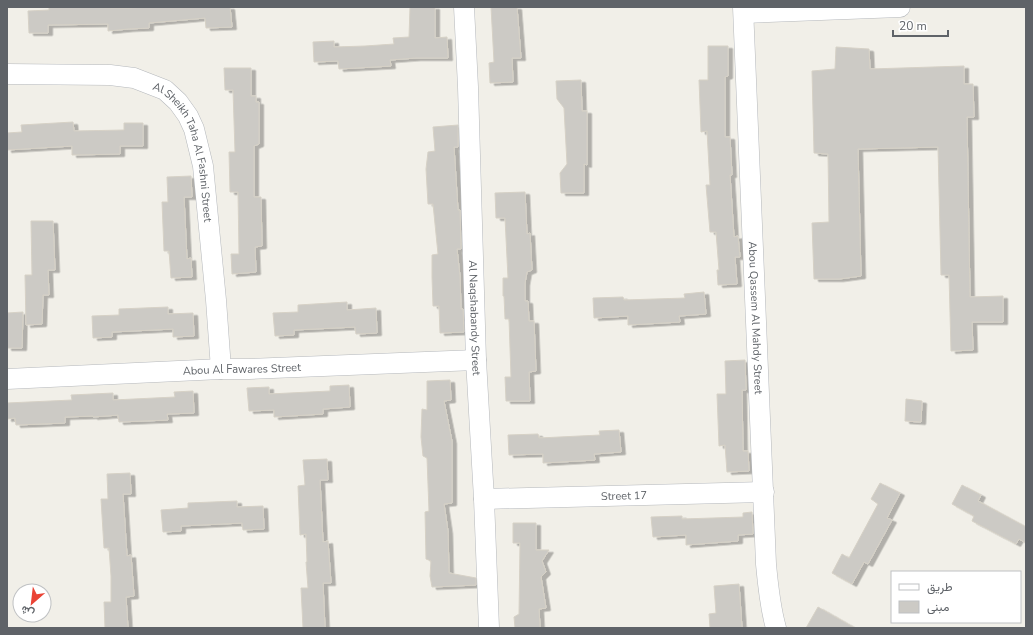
<svg xmlns="http://www.w3.org/2000/svg" width="1033" height="635" viewBox="0 0 1033 635" font-family="'Nunito Sans',Vazirmatn,sans-serif">
  <style>
    .building { fill: #cccac5; stroke: #d6d1c6; filter: url(#shadow) }
    .lines { fill: none; stroke-linecap: round; stroke-linejoin: round }
    .street-casing { stroke: #b5b8bc; stroke-width: 21 }
    .street { stroke: #fff; stroke-width: 20 }
    .labels { text-anchor: middle; dominant-baseline: central; stroke-width: 3; stroke-linejoin: round; paint-order: stroke }
    .street-label { font-size: 11px; fill: #5f6368; stroke: #fff }
  </style>
  <defs>
    <filter id="shadow"><feDropShadow dx="4.5" dy="2.5" stdDeviation="0" flood-color="#0004"/></filter>
  </defs>
  <rect width="100%" height="100%" fill="#f1efe8"/>
  <path class="building" d="M 49,7 L 127,8 L 153,7 L 230,7 L 232,27 L 206,28 L 205,18 L 149,23 L 149,28 L 128,29 L 108,31 L 108,24 L 48,25 L 48,33 L 29,33 L 28,11 L 49,10 Z
    M 410,7 L 435,7 L 435,38 L 447,37 L 448,58 L 416,58 L 390,60 L 391,66 L 339,69 L 338,61 L 314,62 L 313,42 L 334,41 L 334,47 L 365,46 L 394,44 L 393,38 L 409,37 Z
    M 491,7 L 517,7 L 521,58 L 512,58 L 513,82 L 490,83 L 489,63 L 494,62 Z
    M 708,46 L 728,46 L 728,76 L 725,77 L 725,137 L 730,137 L 732,175 L 730,175 L 734,237 L 738,236 L 740,257 L 735,257 L 737,284 L 718,285 L 717,270 L 719,270 L 716,232 L 710,232 L 706,185 L 710,185 L 707,131 L 701,132 L 699,80 L 708,80 Z
    M 836,47 L 869,49 L 870,69 L 964,66 L 964,84 L 973,84 L 974,117 L 967,117 L 970,297 L 1003,296 L 1003,322 L 972,322 L 973,350 L 951,351 L 949,275 L 941,275 L 938,147 L 858,149 L 861,276 L 839,279 L 814,279 L 812,223 L 829,222 L 828,154 L 814,153 L 812,71 L 835,69 Z
    M 224,68 L 251,68 L 251,96 L 256,96 L 256,102 L 259,102 L 259,144 L 254,146 L 254,197 L 261,197 L 262,246 L 255,247 L 256,272 L 232,274 L 231,254 L 239,254 L 238,192 L 230,192 L 229,152 L 235,152 L 233,90 L 225,90 Z
    M 581,80 L 582,111 L 587,111 L 587,165 L 584,164 L 584,193 L 561,193 L 560,173 L 567,164 L 564,108 L 557,99 L 556,81 Z
    M 73,122 L 74,131 L 124,130 L 124,123 L 143,123 L 143,146 L 120,146 L 120,154 L 72,155 L 72,146 L 7,150 L 7,133 L 22,132 L 21,125 Z
    M 458,125 L 458,147 L 454,147 L 458,210 L 460,210 L 461,249 L 457,249 L 460,276 L 461,309 L 463,309 L 464,332 L 440,333 L 439,306 L 433,306 L 432,277 L 432,255 L 438,254 L 433,204 L 428,204 L 426,169 L 428,152 L 435,151 L 433,127 Z
    M 191,176 L 192,197 L 184,197 L 187,259 L 191,258 L 192,277 L 171,278 L 169,251 L 164,251 L 162,202 L 168,202 L 167,177 Z
    M 525,192 L 527,234 L 530,233 L 532,270 L 527,272 L 525,283 L 525,301 L 528,301 L 529,321 L 534,321 L 536,371 L 529,372 L 530,401 L 506,401 L 505,377 L 511,377 L 509,319 L 505,319 L 504,296 L 503,296 L 503,278 L 508,278 L 505,218 L 496,218 L 495,193 Z
    M 31,221 L 53,221 L 55,270 L 48,270 L 49,295 L 43,295 L 42,324 L 26,325 L 25,275 L 32,275 Z
    M 704,292 L 706,314 L 679,316 L 680,322 L 628,325 L 628,316 L 594,318 L 593,298 L 623,297 L 624,300 L 685,298 L 684,294 Z
    M 347,302 L 347,310 L 376,308 L 377,333 L 356,334 L 355,327 L 294,330 L 294,335 L 275,336 L 273,313 L 298,312 L 298,305 Z
    M 168,307 L 168,314 L 193,313 L 194,336 L 173,337 L 173,329 L 112,332 L 112,337 L 93,338 L 92,316 L 119,315 L 119,309 Z
    M 23,312 L 22,348 L 7,348 L 7,313 Z
    M 745,360 L 746,390 L 742,390 L 743,451 L 748,451 L 749,471 L 727,472 L 725,445 L 719,446 L 717,394 L 726,394 L 725,361 Z
    M 450,380 L 451,400 L 444,401 L 452,441 L 452,503 L 444,504 L 448,531 L 449,573 L 476,578 L 476,585 L 432,587 L 430,576 L 431,561 L 426,559 L 425,512 L 429,511 L 427,458 L 423,456 L 421,437 L 422,409 L 427,410 L 427,381 Z
    M 349,385 L 350,407 L 323,409 L 323,414 L 274,417 L 274,410 L 249,411 L 247,388 L 269,387 L 269,394 L 330,391 L 330,386 Z
    M 193,391 L 194,413 L 167,414 L 168,420 L 119,422 L 118,415 L 93,417 L 93,416 L 65,417 L 65,423 L 16,425 L 15,418 L 7,419 L 7,403 L 72,400 L 71,395 L 113,393 L 113,400 L 175,397 L 174,392 Z
    M 906,399 L 922,401 L 921,422 L 905,421 Z
    M 619,430 L 621,452 L 594,454 L 595,460 L 543,463 L 543,454 L 509,455 L 508,435 L 538,434 L 539,438 L 600,435 L 599,431 Z
    M 327,459 L 328,480 L 320,480 L 323,542 L 328,541 L 331,583 L 323,583 L 325,628 L 303,628 L 301,588 L 308,588 L 306,562 L 307,562 L 306,534 L 300,535 L 298,486 L 305,485 L 303,460 Z
    M 130,473 L 131,494 L 123,494 L 127,556 L 131,555 L 134,596 L 126,597 L 128,628 L 105,628 L 104,602 L 111,602 L 111,576 L 109,548 L 104,548 L 101,499 L 108,499 L 107,474 Z
    M 880,483 L 900,493 L 887,518 L 892,520 L 868,564 L 864,562 L 852,584 L 832,573 L 842,554 L 849,558 L 878,504 L 871,499 Z
    M 962,485 L 981,495 L 978,501 L 1026,527 L 1026,543 L 1019,539 L 1016,544 L 972,521 L 974,516 L 952,504 Z
    M 237,501 L 237,507 L 263,506 L 264,529 L 243,530 L 242,523 L 181,526 L 181,531 L 163,532 L 161,510 L 188,508 L 188,503 Z
    M 752,512 L 753,534 L 738,535 L 738,541 L 686,545 L 686,535 L 653,537 L 651,517 L 682,516 L 682,519 L 743,517 L 743,513 Z
    M 513,523 L 536,523 L 536,550 L 549,550 L 542,561 L 546,572 L 541,577 L 546,608 L 539,609 L 540,627 L 538,628 L 515,628 L 514,617 L 519,614 L 520,543 L 513,543 Z
    M 739,584 L 742,628 L 710,628 L 709,614 L 716,613 L 714,586 Z
    M 818,607 L 855,628 L 806,628 Z"/>
  <g class="lines">
    <defs>
      <g id="street">
        <path id="s1" d="M 464,7 L 468,87 L 476,360 L 484,499 L 489,628"/>
        <path id="s2" d="M 743,7 L 766,564 C 768,586 770,607 776,628"/>
        <path d="M 744,13 L 900,7"/>
        <path id="s3" d="M 7,74 L 110,75 L 134,78 L 165,90 L 178,102 L 188,116 L 194,129 L 203,166 L 216,300 L 221,369"/>
        <path id="s4" d="M 7,379 L 221,369 L 249,369 L 476,360"/>
        <path id="s5" d="M 484,499 L 764,492"/>
      </g>
    </defs>
    <use href="#street" class="street-casing"/>
    <use href="#street" class="street"/>
  </g>
  <g class="labels">
    <g class="street-label">
      <text stroke="none"><textPath href="#s3" startOffset="226">Al Sheikh Taha Al Fashni Street</textPath></text>
      <text stroke="none"><textPath href="#s1" startOffset="311">Al Naqshabandy Street</textPath></text>
      <text stroke="none"><textPath href="#s2" startOffset="311">Abou Qassem Al Mahdy Street</textPath></text>
      <text stroke="none"><textPath href="#s4" startOffset="235">Abou Al Fawares Street</textPath></text>
      <text stroke="none"><textPath href="#s5" startOffset="140">Street 17</textPath></text>
    </g>
  </g>
  <rect width="1033" height="635" fill="none" stroke="#5f6368" stroke-width="16"/>
  <rect x="891" y="571" width="130" height="52" fill="#ffffff" stroke="#bfc1c3"/>
  <rect x="899" y="584" width="20" height="6" fill="#ffffff" stroke="#bfc1c3"/>
  <text x="927" y="591" font-size="12" fill="#5f6368">طريق</text>
  <rect x="899" y="601" width="20" height="12" fill="#cccac5" stroke="#bfc1c3"/>
  <text x="927" y="611" font-size="12" fill="#5f6368">مبنى</text>
  <g transform="translate(32 603) rotate(208)"><circle r="19" fill="#ffffff" stroke="#bfc1c3"/>
  <path d="M0-3L7 15L0 10L-7 15Z" fill="#ea4335"/>
  <text y="-6" font-size="11" font-weight="bold" text-anchor="middle" fill="#5f6368">ش</text>
  </g>
  <path d="M893 30v6h55v-6" fill="none" stroke="#5f6368" stroke-width="2"/>
  <text x="899" y="30" font-size="12" fill="#5f6368" stroke="#ffffff" stroke-width="3" paint-order="stroke">20 m</text>
</svg>
